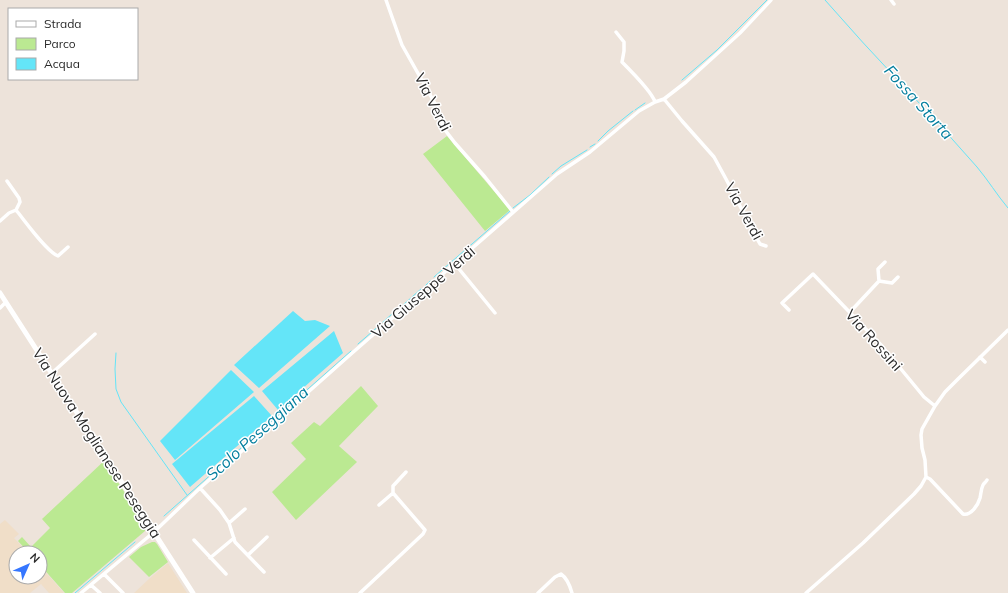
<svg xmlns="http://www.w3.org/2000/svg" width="1008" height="593" viewBox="0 0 1008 593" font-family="Mulish,sans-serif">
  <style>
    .education { fill: #f0dec8 }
    .green { fill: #bbe992 }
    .water { fill: #64e5f8 }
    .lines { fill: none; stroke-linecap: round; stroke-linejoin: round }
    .stream { stroke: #64e5f8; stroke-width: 1 }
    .minor { stroke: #fff; stroke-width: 3.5 }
    .secondary { stroke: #fff; stroke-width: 5 }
    .labels { text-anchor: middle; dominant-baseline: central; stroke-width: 3; stroke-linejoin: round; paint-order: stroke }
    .street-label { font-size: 15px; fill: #2a2a2a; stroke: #fff }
    .water-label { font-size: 16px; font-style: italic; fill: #037e9e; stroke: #fff }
  </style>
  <rect width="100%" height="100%" fill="#ede3da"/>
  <path class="education" d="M 5,520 L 19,534 L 14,538 L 28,553 L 16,553 L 16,577 L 40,577 L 40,566 L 64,593 L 49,593 L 41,584 L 30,593 L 0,593 L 0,524 Z
    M 168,563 L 187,593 L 134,593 L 149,579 Z"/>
  <path class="green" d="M 447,136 L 510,210 L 485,231 L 423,154 Z
    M 361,386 L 378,406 L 339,446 L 357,462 L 296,520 L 272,492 L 306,459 L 291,443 L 314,422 L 320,426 Z
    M 104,461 L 146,525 L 145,531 L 72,593 L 65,593 L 40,565 L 40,553 L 29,553 L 18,541 L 22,537 L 31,547 L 50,528 L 42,519 Z
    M 152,542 L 155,542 L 157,544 L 168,562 L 149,577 L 129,557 L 141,547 Z"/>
  <path class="water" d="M 293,311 L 305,321 L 315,320 L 330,326 L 259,388 L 234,365 Z
    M 334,331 L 343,353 L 278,410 L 262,391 Z
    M 231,370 L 254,392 L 175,460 L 160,441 Z
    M 254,396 L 272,416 L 190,487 L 172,464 Z"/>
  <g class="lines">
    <path class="stream" d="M 825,0 C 874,57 928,110 977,167 C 988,180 997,195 1008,208
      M 682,80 L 717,50 L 767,0
      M 635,110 L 645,103
      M 598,141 L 608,131 L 633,111
      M 590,147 L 595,144
      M 552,174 L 561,166 L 587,150
      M 513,208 L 530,195 L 549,177
      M 434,277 L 510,211
      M 424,287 L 430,281
      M 403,305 L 421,289
      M 383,322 L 400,307
      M 358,344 L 380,325
      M 116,353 L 115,369 L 116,389 L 121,402 L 187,495
      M 164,516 L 351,351
      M 75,593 L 135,542"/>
    <path class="minor" d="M 386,0 L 402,45 L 437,107 L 445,130 L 455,143 L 485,177 L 513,212
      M 891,0 L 894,4
      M 616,32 L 624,42 L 624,51 L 622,62 C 630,70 652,92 655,102
      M 664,99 L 682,121 L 714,157 L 726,179 L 755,235 L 760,244 L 766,246
      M 7,181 L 19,198 L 20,202 L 16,210
      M 0,221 L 9,213 L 16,210 C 25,221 46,251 58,256 L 68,247
      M 455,264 L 495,313
      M 879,281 L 892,283 L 898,277
      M 0,308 L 6,302
      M 789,310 L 782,303 L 813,274 L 882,346 L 924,397 L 935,406
      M 850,312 L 879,281 L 878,269 L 885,262
      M 980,357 L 985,362
      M 52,373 L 95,334
      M 926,477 L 930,479 L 963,514 C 971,516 978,505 980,498 C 981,494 981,489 983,485 C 984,483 986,482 987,480
      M 200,488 L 220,510 L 229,523 L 235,542 L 264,572
      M 379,505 L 393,493
      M 229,523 L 245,509
      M 194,540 L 226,574
      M 248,555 L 267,537
      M 210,558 L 234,538
      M 104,574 L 123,593
      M 91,585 L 100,593
      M 81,593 L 154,532 L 200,488 L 351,354 L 557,174 L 590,152 L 639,111 L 655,102 L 664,99 L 686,82 L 740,33 L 771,0
      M 360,593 L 423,534 L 425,530 L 393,493 L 393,486 L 406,472
      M 538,593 L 555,577 L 561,574 C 567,578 570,586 572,593
      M 806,593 L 863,543 L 914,494 L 921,486 L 926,477 L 925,460 L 922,448 L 921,435 L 922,429 L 935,406 L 945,392 L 957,380 L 1008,330"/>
    <path class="secondary" d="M 0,293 L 193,593"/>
  </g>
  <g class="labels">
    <g class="street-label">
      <text transform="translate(433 102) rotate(63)">Via Verdi</text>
      <text transform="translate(744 211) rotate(61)">Via Verdi</text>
      <text transform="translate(423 292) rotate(-41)">Via Giuseppe Verdi</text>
      <text transform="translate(874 340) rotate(48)">Via Rossini</text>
      <text transform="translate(97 443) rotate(57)">Via Nuova Moglianese Peseggia</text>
    </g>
    <g class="water-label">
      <text transform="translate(919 102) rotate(48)">Fossa Storta</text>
      <text transform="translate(257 433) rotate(-42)">Scolo Peseggiana</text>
    </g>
  </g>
  <rect x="8" y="8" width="130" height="72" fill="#ffffff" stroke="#aaaaaa"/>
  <rect x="16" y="21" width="20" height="6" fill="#ffffff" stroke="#aaaaaa"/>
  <text x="44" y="28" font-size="12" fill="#2a2a2a">Strada</text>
  <rect x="16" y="38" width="20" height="12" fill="#bbe992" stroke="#aaaaaa"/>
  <text x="44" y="48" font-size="12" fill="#2a2a2a">Parco</text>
  <rect x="16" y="58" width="20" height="12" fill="#64e5f8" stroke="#aaaaaa"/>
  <text x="44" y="68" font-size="12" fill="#2a2a2a">Acqua</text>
  <g transform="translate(28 565) rotate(45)"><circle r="19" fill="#ffffff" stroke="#aaaaaa"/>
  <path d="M0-3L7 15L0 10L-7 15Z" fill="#3677ff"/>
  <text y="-6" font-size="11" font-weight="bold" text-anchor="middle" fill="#2a2a2a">N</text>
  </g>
</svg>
